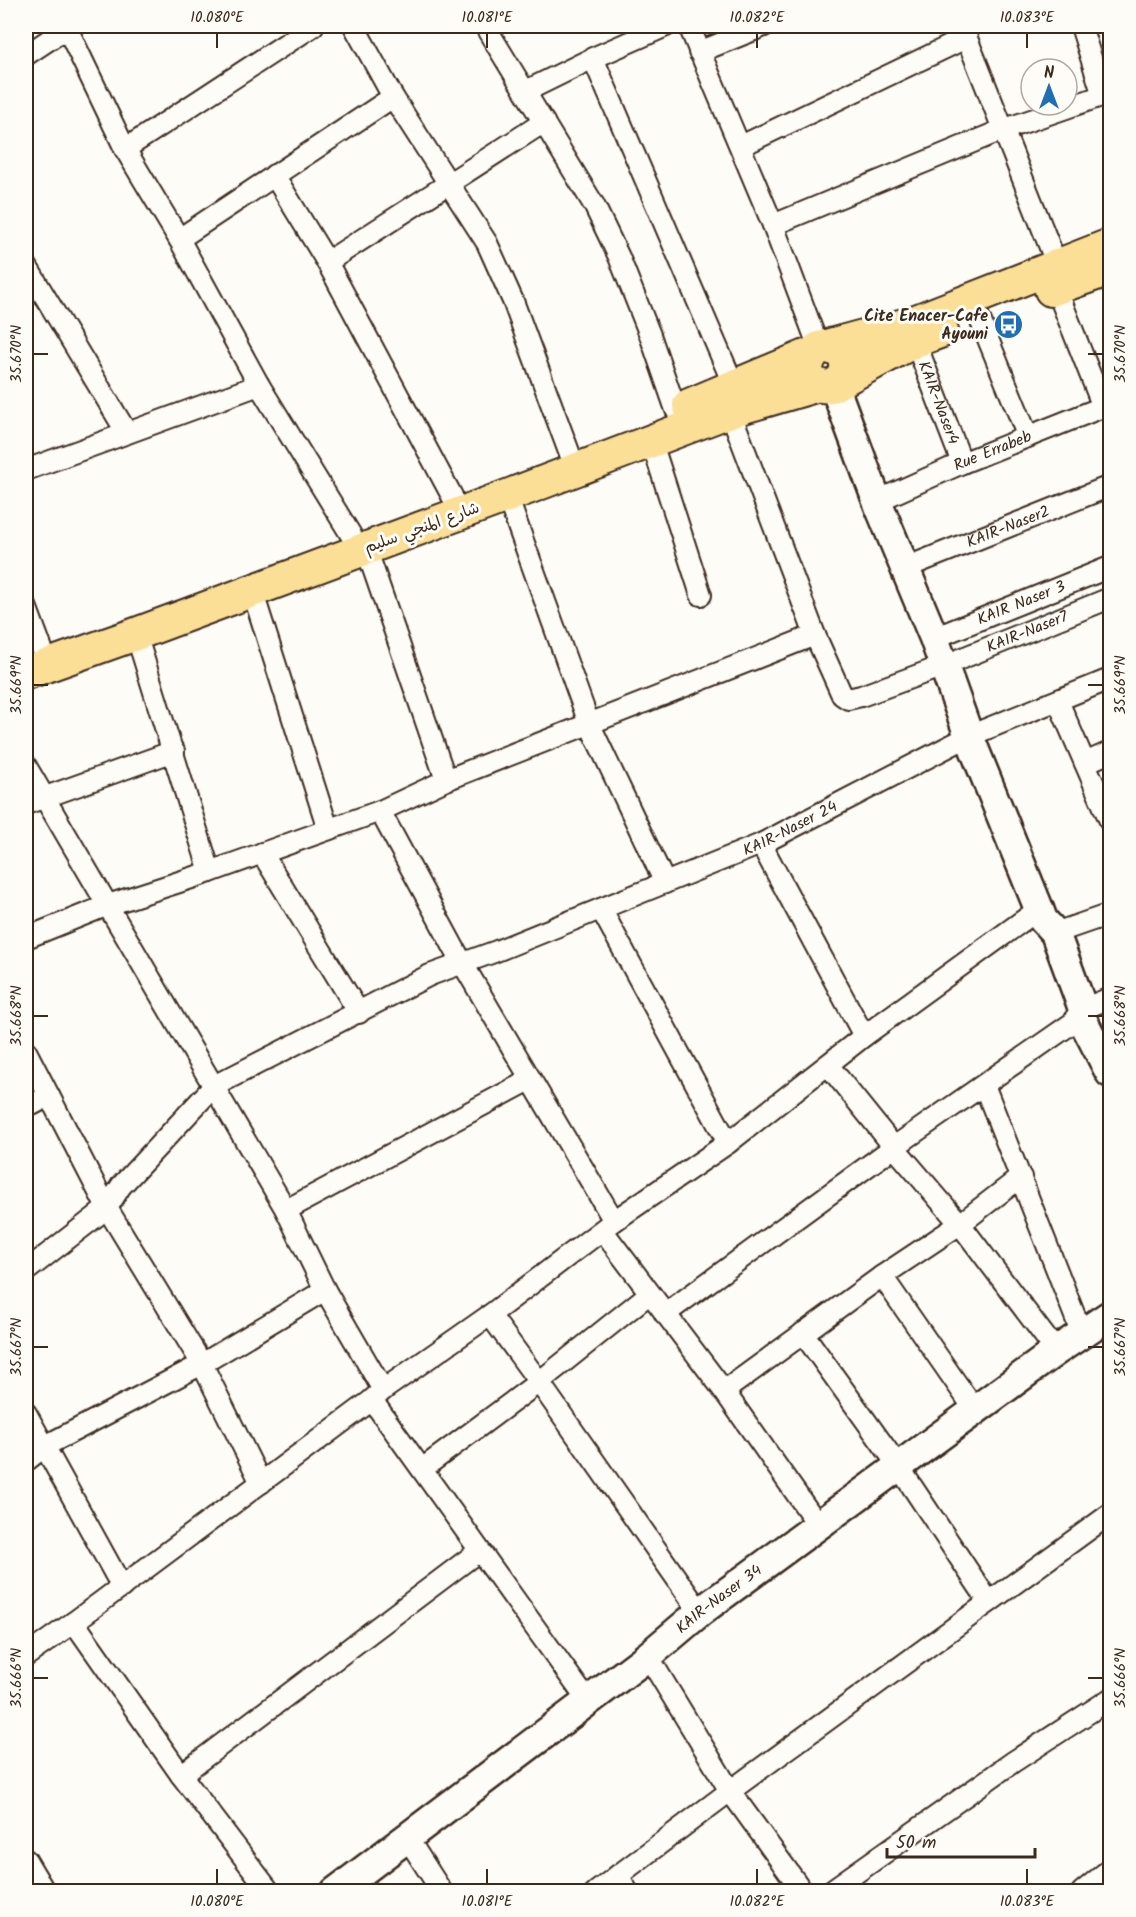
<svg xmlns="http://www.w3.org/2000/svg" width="1136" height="1917" viewBox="0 0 1136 1917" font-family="Kalam,'Playpen Sans Arabic',sans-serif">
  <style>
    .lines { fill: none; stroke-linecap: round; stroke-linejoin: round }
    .street-casing { stroke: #3b2a1e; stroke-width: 24 }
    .secondary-casing { stroke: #3b2a1e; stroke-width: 33 }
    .primary-casing { stroke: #3b2a1e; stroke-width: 36 }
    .street { stroke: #fdfcf7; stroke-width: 20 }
    .secondary { stroke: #fdfcf7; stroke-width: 28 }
    .primary { stroke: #fbdf96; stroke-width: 32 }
    .ticks { fill: none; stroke: #3b2a1e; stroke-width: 2 }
    .labels { text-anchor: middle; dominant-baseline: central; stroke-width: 6; stroke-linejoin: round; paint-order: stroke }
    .poi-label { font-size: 16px; font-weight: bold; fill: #3b2a1e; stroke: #fdfcf7; text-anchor: end }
    .street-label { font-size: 16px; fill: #3b2a1e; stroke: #fdfcf7 }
    .neatline { fill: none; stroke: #3b2a1e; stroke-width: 2 }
    .ticks-label { font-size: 15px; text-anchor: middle; fill: #3b2a1e }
  </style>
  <rect width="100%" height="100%" fill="#fdfcf7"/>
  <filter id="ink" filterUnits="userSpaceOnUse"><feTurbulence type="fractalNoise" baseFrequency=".0167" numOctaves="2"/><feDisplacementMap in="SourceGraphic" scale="12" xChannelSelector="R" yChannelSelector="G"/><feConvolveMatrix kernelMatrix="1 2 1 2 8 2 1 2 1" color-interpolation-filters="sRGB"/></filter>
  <g filter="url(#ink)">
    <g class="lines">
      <defs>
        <g id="street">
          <path d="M 66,26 L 125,149 L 179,239 L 259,385 L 351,535"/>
          <path d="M 354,26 L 393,97 L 487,243 L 513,301 L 569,452"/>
          <path d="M 485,26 L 594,205 L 619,257 L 650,335 L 676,410"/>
          <path d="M 689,26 L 773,225 L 819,348"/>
          <path d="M 962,26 L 1057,265"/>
          <path d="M 1081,26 L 1103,96"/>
          <path d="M 699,52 L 764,26"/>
          <path d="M 26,55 L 70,26"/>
          <path d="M 593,58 L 734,386"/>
          <path d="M 526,91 L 593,58 L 666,26"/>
          <path d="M 741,146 L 966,38"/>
          <path d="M 125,149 L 313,26"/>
          <path d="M 274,175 L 327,262 L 452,496"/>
          <path d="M 773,225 L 1002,130 L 1110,93"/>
          <path d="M 179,239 L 393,97"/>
          <path d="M 327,262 L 544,122"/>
          <path d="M 26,265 L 127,433"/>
          <path d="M 1056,288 L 1103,407"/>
          <path d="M 979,317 L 1028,437"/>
          <path id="s1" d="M 915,341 L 962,463"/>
          <path id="s2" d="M 730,411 L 815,635 L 842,695 L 848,699 L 861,696 L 943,666 L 1110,598"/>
          <path d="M 651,440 L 701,595"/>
          <path d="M 26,470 L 259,385"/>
          <path d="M 507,496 L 589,723 L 665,883"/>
          <path id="s3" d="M 877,501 L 962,463 L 1110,404"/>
          <path d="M 366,548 L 446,780"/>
          <path id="s4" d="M 905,568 L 1110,486"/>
          <path d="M 252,590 L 328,829"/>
          <path d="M 26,606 L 42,649"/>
          <path d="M 136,634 L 210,872"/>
          <path id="s5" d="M 934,638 L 1110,567"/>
          <path d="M 1058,701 L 1110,821"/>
          <path d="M 1085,763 L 1110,752"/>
          <path d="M 26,766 L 286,1210 L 325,1290 L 383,1390"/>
          <path d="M 26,804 L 174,751"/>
          <path d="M 380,811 L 460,959 L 614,1221"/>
          <path d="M 761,844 L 864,1036"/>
          <path d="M 262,853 L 359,1013"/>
          <path d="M 601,909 L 728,1143"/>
          <path d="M 1055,933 L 1110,914"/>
          <path d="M 26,938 L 108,905 L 210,872 L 380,811 L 446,780 L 815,635"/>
          <path d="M 1083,1009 L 1110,998"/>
          <path d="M 26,1051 L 107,1208 L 202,1364 L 261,1483"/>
          <path d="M 828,1065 L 894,1147 L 960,1224 L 1056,1351"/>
          <path d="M 984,1085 L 1082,1334"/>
          <path d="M 26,1108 L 49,1096"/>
          <path d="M 286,1210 L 530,1080"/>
          <path d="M 603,1231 L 724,1391 L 819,1526"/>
          <path id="s6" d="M 26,1271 L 107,1208 L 121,1186 L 214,1086 L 430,975 L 494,952 L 761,844 L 969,736 L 1110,679"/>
          <path d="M 882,1276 L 975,1410"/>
          <path d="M 665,1314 L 894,1147 L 1081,1017"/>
          <path d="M 490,1315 L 539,1382 L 700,1612"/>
          <path d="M 803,1333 L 899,1467 L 989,1602"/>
          <path d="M 724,1391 L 882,1276 L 960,1224 L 1021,1177"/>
          <path d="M 372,1400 L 587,1700"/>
          <path d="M 26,1413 L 122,1587"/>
          <path d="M 26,1461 L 45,1446 L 202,1364 L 325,1290"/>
          <path d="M 422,1469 L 539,1382 L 649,1294"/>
          <path d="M 74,1622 L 181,1775 L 270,1892"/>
          <path d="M 26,1656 L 74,1622 L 372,1400 L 383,1390 L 490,1315 L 614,1221 L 728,1143 L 864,1036 L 1039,909"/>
          <path d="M 648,1656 L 730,1791 L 803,1892"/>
          <path d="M 181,1775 L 479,1551"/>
          <path d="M 408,1839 L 442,1892"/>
          <path d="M 26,1860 L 45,1892"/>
          <path d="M 618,1875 L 628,1892"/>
          <path d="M 596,1892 L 730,1791 L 1110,1514"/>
          <path d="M 829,1892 L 1013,1762 L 1110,1699"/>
          <path d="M 1082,1892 L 1110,1869"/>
        </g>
        <g id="secondary">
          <path d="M 834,385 L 877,501 L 934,638 L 969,736 L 1039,909 L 1043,920 L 1055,933 L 1083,1009 L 1081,1017 L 1110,1073"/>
          <path id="s7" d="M 335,1892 L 648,1656 L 700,1612 L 1056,1351 L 1110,1315"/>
        </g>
        <path id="primary" d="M 1051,290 L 1110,269
          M 827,347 C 836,349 845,353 846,364 C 848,378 833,391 819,385 C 801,378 806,357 819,348 L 911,323 L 1110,245
          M 841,381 L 915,341 L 942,331
          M 689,405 L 813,353
          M 26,673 L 136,634 L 507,496 L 730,411 L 819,385"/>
      </defs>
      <use href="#street" class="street-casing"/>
      <use href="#secondary" class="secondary-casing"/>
      <use href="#primary" class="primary-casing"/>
      <use href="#street" class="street"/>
      <use href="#secondary" class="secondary"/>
      <use href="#primary" class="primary"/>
    </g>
  </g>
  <path class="ticks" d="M 217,33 L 217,48M 487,33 L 487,48M 757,33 L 757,48M 1027,33 L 1027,48M 33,354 L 48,354M 1088,354 L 1103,354M 33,685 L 48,685M 1088,685 L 1103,685M 33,1016 L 48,1016M 1088,1016 L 1103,1016M 33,1347 L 48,1347M 1088,1347 L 1103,1347M 33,1678 L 48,1678M 1088,1678 L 1103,1678M 217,1869 L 217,1884M 487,1869 L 487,1884M 757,1869 L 757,1884M 1027,1869 L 1027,1884"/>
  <defs>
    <symbol id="bus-disc" viewBox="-11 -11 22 22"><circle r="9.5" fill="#1f6fb2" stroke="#fdfcf7"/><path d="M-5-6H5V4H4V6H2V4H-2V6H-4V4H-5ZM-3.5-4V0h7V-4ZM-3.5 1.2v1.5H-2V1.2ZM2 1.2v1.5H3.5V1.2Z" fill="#fff"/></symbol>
  </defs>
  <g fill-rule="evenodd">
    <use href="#bus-disc" x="992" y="308" width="33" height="33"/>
  </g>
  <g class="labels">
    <g class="poi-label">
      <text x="988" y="316">Cite Enacer-Cafe<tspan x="988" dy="18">Ayouni</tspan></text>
    </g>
    <g class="street-label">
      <text stroke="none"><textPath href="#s1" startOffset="66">KAIR-Naser4</textPath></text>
      <text stroke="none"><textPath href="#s3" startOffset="126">Rue Errabeb</textPath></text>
      <text stroke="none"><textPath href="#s4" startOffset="111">KAIR-Naser2</textPath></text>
      <text transform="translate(422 528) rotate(-20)">شارع المنجي سليم</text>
      <text stroke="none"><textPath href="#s5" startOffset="94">KAIR Naser 3</textPath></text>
      <text stroke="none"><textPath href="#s2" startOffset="504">KAIR-Naser7</textPath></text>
      <text stroke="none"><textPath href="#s6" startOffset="897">KAIR-Naser 24</textPath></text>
      <text stroke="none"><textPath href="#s7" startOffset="483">KAIR-Naser 34</textPath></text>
    </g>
  </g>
  <rect width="1136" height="1917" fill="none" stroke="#fdfcf7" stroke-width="66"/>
  <g transform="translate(1049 87)"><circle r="28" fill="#fdfcf7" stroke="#afa8a0" stroke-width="1.5"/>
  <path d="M0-4.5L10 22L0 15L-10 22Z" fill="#1f6fb2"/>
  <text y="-9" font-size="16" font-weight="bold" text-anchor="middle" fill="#3b2a1e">N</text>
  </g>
  <path d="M887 1848v9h148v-9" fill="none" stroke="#3b2a1e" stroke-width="3"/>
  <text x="896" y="1848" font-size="18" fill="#3b2a1e" stroke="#fdfcf7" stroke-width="4.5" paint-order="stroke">50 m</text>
  <rect x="33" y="33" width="1070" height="1851" class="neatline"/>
  <g class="ticks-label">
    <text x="217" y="22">10.080°E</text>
    <text x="487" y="22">10.081°E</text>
    <text x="757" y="22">10.082°E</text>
    <text x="1027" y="22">10.083°E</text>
    <text transform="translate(16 354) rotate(-90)" y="5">35.670°N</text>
    <text transform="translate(1120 354) rotate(-90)" y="5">35.670°N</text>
    <text transform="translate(16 685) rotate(-90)" y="5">35.669°N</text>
    <text transform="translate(1120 685) rotate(-90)" y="5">35.669°N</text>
    <text transform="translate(16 1016) rotate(-90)" y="5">35.668°N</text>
    <text transform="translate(1120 1016) rotate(-90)" y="5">35.668°N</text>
    <text transform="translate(16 1347) rotate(-90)" y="5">35.667°N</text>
    <text transform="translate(1120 1347) rotate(-90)" y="5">35.667°N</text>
    <text transform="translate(16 1678) rotate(-90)" y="5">35.666°N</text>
    <text transform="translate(1120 1678) rotate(-90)" y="5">35.666°N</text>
    <text x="217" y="1906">10.080°E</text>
    <text x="487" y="1906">10.081°E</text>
    <text x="757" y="1906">10.082°E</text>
    <text x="1027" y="1906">10.083°E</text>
  </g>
</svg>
